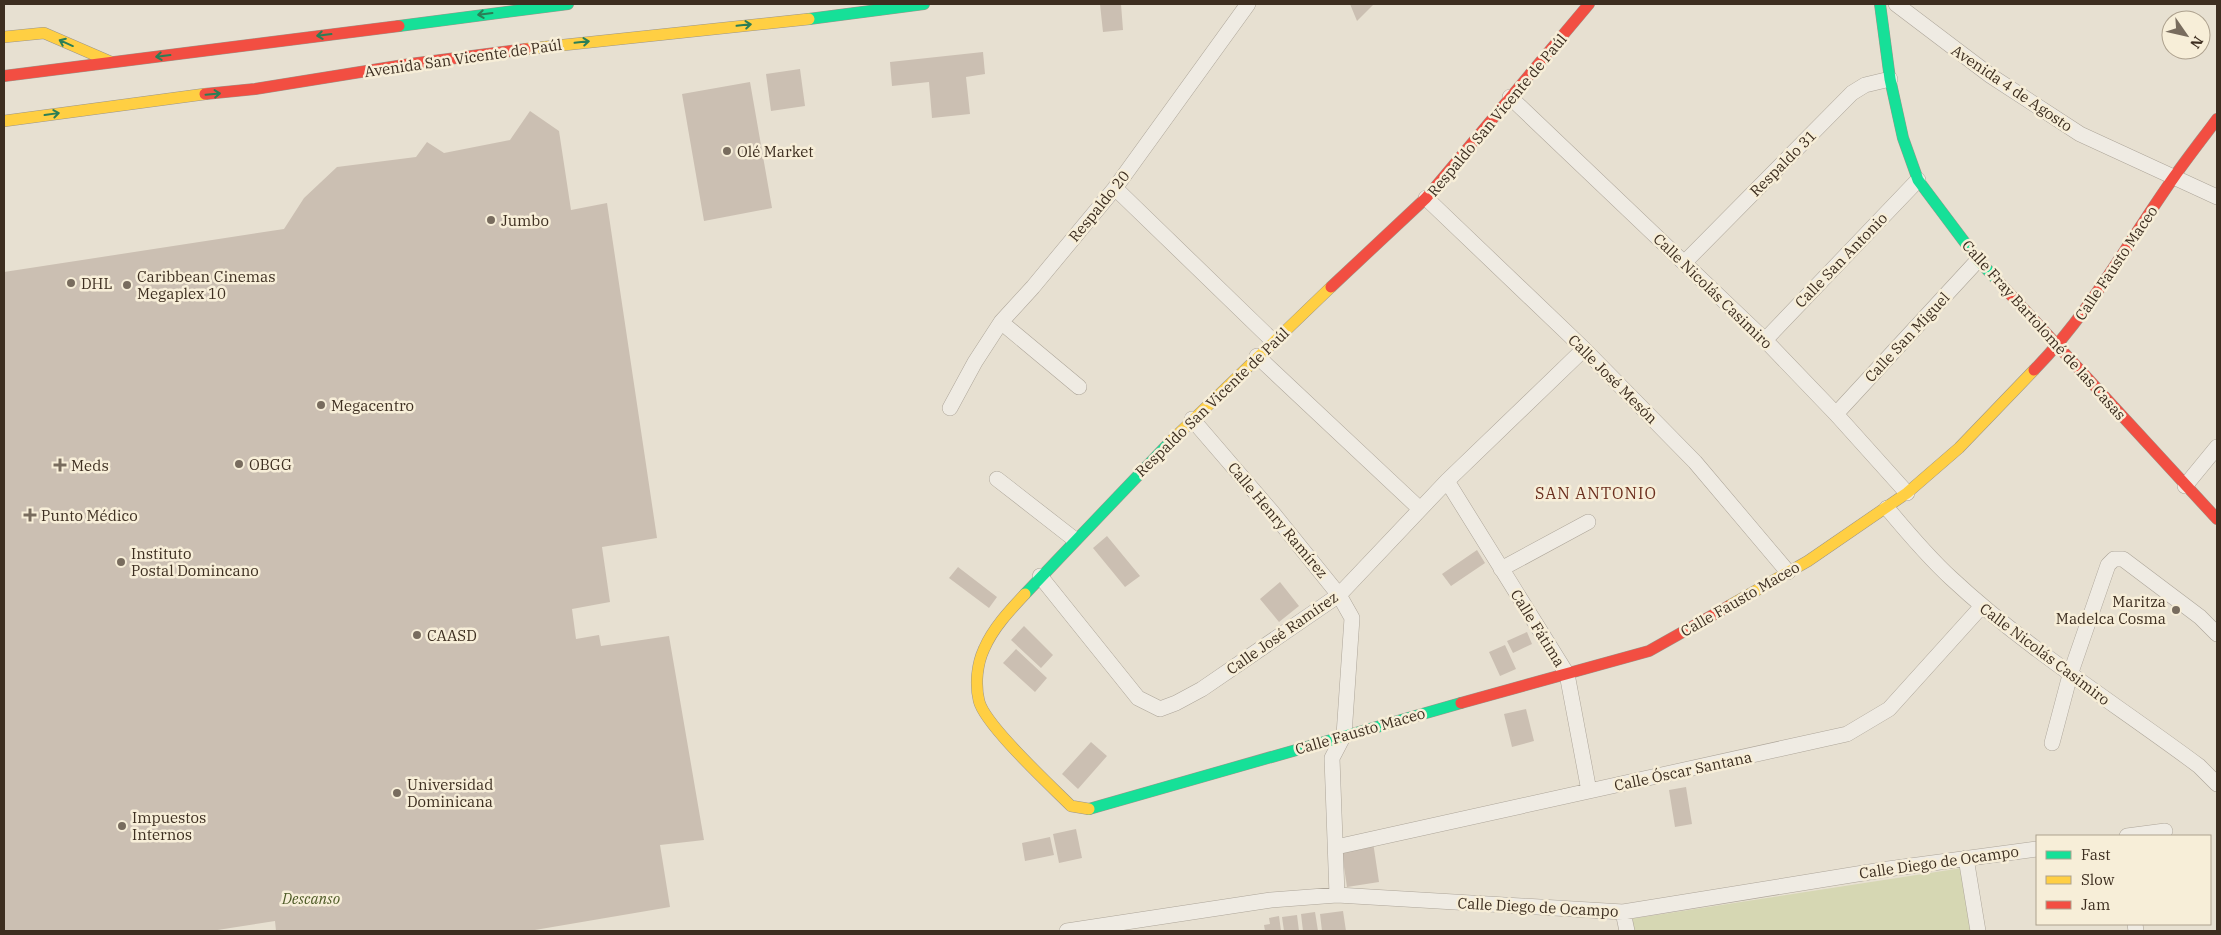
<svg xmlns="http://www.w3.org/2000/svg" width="2221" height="935" viewBox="0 0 2221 935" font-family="'IBM Plex Serif',serif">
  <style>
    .green { fill: #d6d7b3 }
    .building { fill: #cbbfb2 }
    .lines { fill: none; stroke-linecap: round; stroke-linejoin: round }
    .street-casing { stroke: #ada599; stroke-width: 16 }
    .fast-casing { stroke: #9c958a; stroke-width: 12 }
    .slow-casing { stroke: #9c958a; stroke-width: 12 }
    .jam-casing { stroke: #9c958a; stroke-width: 12 }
    .street { stroke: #efebe3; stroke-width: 15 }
    .fast { stroke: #16e098; stroke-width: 11 }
    .slow { stroke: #ffcf43; stroke-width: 11 }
    .jam { stroke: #f24e42; stroke-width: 11 }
    .oneway { stroke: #2b7e56 }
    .poi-dot { fill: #786c5e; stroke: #f7eed8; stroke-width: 2 }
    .labels { text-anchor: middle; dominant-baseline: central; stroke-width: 5; stroke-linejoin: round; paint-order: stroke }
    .street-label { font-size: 15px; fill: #3d2e20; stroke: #f7eed8 }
    .poi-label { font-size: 15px; fill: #3d2e20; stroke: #f7eed8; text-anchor: start }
    .park-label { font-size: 15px; font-style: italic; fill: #4d5a26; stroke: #f7eed8 }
    .neighbourhood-label { font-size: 16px; letter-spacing: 1px; fill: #6b2e1e; stroke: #f7eed8 }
  </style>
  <rect width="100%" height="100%" fill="#e7e0d1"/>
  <path class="green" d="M 1962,868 L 1971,931 L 1632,931 L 1630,919 Z"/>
  <path class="building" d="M 1100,4 L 1121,4 L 1123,30 L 1103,32 Z
    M 1350,4 L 1374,4 L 1357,21 Z
    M 983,52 L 985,74 L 966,77 L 970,114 L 932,118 L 929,82 L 892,86 L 890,62 Z
    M 800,69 L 805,106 L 771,111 L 766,74 Z
    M 750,82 L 772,208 L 704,221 L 682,94 Z
    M 530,111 L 559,131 L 571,210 L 607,203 L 657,538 L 602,547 L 610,602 L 572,609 L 576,639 L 599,635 L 601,646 L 669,636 L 704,840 L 660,845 L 670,907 L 529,931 L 276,931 L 275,921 L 211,931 L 4,931 L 4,272 L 284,229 L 304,198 L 337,167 L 416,157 L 427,142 L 444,153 L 510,140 Z
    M 1107,536 L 1140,576 L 1125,587 L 1093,548 Z
    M 1477,550 L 1485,563 L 1451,586 L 1442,574 Z
    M 958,567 L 997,597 L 989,608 L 949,578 Z
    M 1280,582 L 1299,606 L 1279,622 L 1260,599 Z
    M 1024,626 L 1053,655 L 1041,668 L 1011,640 Z
    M 1527,632 L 1532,644 L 1513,653 L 1507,641 Z
    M 1505,645 L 1516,669 L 1500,676 L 1489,652 Z
    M 1016,649 L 1047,678 L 1035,692 L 1003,663 Z
    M 1526,709 L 1534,741 L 1512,747 L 1504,714 Z
    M 1091,742 L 1107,756 L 1078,789 L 1062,774 Z
    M 1686,787 L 1692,824 L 1675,827 L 1669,790 Z
    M 1076,829 L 1082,858 L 1059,863 L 1053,834 Z
    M 1050,837 L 1054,855 L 1025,861 L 1022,843 Z
    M 1373,842 L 1379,882 L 1347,887 L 1341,847 Z
    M 1343,911 L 1346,931 L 1322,931 L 1320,914 Z
    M 1315,912 L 1318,931 L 1303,931 L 1301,914 Z
    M 1297,915 L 1299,931 L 1284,931 L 1282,917 Z
    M 1279,916 L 1281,931 L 1265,931 L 1264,925 L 1270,924 L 1269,918 Z"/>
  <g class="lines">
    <defs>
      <path id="street" d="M 1896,4 L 1991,76 L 2080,134 L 2217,197
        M 1510,97 L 1765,340 L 1836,414 L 1907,493
        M 1115,188 L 1273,341
        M 1426,198 L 1584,349 L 1695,462 L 1788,572
        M 1685,262 L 1852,93 L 1865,85 L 1890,79
        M 1001,322 L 1079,387
        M 1765,340 L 1918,180
        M 1257,356 L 1420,509
        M 950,408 L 975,362 L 1001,322 L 1033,287 L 1115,188 L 1248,4
        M 1836,414 L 1978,260
        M 1192,419 L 1272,512 L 1339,595 L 1352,618 L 1344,735 L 1332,758 L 1337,895
        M 997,479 L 1074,539
        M 1447,481 L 1567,674 L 1589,791
        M 2185,486 L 2217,447
        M 1887,508 C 1907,532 1928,557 1951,578 C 2027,649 2116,704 2199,766 L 2217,784
        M 1501,569 L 1588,522
        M 1040,576 L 1138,698 L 1160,709 L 1176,703 L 1202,689 L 1339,595 L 1447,481 L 1584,349
        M 2052,743 L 2070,675 L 2108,565 L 2114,559 L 2123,559 L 2200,617 L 2217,634
        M 2127,836 L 2165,831
        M 1336,847 L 1847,734 L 1889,709 L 1982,606
        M 1966,858 L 1978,931
        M 1623,912 L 1627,931
        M 2135,924 L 2136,931
        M 1067,931 L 1271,900 L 1337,895 L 1623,912 L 1888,869 L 2037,849"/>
      <path id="fast" d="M 1880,4 L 1890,79 L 1903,138 L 1918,180 L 1978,260 L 1998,281
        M 809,19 L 924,4
        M 399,26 L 568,4
        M 1025,594 L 1170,442
        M 1089,809 L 1461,703"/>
      <path id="slow" d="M 4,37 L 44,33 L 111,62
        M 526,49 L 809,19
        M 4,121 L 205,94
        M 1170,442 L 1331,287
        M 1025,594 C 1010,610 993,628 984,649 C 977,664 975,684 979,701 C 985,725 1050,785 1071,806 L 1089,809
        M 1729,606 L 1808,561 L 1907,493 L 1959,448 L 2034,370"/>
      <path id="jam" d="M 4,76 L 399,26
        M 205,94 L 255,89 L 410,64 L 526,49
        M 1998,281 L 2217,519
        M 1331,287 L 1426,198 L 1589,4
        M 2034,370 C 2090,313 2128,242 2174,177 C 2188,157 2203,138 2217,119
        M 1461,703 L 1649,651 L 1729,606"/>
    </defs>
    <use href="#street" class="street-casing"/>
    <use href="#fast" class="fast-casing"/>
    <use href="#slow" class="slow-casing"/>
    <use href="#jam" class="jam-casing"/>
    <use href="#street" class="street"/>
    <use href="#fast" class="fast"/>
    <use href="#slow" class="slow"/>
    <use href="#jam" class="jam"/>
  </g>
  <defs><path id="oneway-shaft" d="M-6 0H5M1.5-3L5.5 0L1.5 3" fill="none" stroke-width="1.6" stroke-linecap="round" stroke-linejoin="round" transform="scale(1.25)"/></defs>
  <g class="oneway">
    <use href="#oneway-shaft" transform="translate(485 14) rotate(173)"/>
    <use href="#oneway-shaft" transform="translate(744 25) rotate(-6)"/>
    <use href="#oneway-shaft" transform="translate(324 35) rotate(173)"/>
    <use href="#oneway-shaft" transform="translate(582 42) rotate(-6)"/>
    <use href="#oneway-shaft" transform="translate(66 43) rotate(-156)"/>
    <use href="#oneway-shaft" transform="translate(163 56) rotate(173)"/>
    <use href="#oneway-shaft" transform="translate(213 94) rotate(-5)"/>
    <use href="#oneway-shaft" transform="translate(52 114) rotate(-8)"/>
  </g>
  <g class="poi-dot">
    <circle cx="727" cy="151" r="5"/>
    <circle cx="491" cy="220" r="5"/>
    <circle cx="71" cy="283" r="5"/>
    <circle cx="127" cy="285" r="5"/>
    <circle cx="321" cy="405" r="5"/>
    <circle cx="239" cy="464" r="5"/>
    <path d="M57.5 457.5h5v5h5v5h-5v5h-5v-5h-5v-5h5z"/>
    <path d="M27.5 507.5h5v5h5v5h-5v5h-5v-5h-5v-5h5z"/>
    <circle cx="121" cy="562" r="5"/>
    <circle cx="2176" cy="610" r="5"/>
    <circle cx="417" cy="635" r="5"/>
    <circle cx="397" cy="793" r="5"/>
    <circle cx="122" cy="826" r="5"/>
  </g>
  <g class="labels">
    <g class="street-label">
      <text transform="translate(463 58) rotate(-8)">Avenida San Vicente de Paúl</text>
      <text transform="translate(2012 88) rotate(34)">Avenida 4 de Agosto</text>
      <text transform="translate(1497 115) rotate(-50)">Respaldo San Vicente de Paúl</text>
      <text transform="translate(1783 163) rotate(-45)">Respaldo 31</text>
      <text transform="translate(1099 206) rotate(-51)">Respaldo 20</text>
      <text transform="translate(1841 260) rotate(-46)">Calle San Antonio</text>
      <text transform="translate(2116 263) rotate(-56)">Calle Fausto Maceo</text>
      <text transform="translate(1713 291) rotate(44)">Calle Nicolás Casimiro</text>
      <text transform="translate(2044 330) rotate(48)">Calle Fray Bartolomé de las Casas</text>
      <text transform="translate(1907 337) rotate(-47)">Calle San Miguel</text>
      <text transform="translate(1613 379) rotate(45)">Calle José Mesón</text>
      <text transform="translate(1212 402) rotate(-44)">Respaldo San Vicente de Paúl</text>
      <text transform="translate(1278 520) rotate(50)">Calle Henry Ramírez</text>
      <text transform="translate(1740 599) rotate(-30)">Calle Fausto Maceo</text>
      <text transform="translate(1538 628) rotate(58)">Calle Fátima</text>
      <text transform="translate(1282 633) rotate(-35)">Calle José Ramírez</text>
      <text transform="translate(2045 654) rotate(37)">Calle Nicolás Casimiro</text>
      <text transform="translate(1360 731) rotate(-16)">Calle Fausto Maceo</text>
      <text transform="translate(1683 771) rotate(-12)">Calle Óscar Santana</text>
      <text transform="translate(1939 862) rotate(-8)">Calle Diego de Ocampo</text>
      <text transform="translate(1538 907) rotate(3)">Calle Diego de Ocampo</text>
    </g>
    <g class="poi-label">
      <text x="737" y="151">Olé Market</text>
      <text x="501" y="220">Jumbo</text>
      <text x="137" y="276">Caribbean Cinemas<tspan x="137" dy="17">Megaplex 10</tspan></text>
      <text x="81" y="283">DHL</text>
      <text x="331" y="405">Megacentro</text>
      <text x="249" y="464">OBGG</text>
      <text x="71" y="465">Meds</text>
      <text x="41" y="515">Punto Médico</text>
      <text x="131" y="553">Instituto<tspan x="131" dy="17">Postal Domincano</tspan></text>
      <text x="2166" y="601" text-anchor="end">Maritza<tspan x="2166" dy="17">Madelca Cosma</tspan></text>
      <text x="427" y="635">CAASD</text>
      <text x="407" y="784">Universidad<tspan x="407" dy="17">Dominicana</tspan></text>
      <text x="132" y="817">Impuestos<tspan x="132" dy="17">Internos</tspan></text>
    </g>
    <g class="park-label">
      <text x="311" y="898">Descanso</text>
    </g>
    <g class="neighbourhood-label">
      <text x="1596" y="493">SAN ANTONIO</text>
    </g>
  </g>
  <rect width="2221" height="935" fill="none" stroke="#3d2e20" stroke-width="10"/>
  <rect x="2036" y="835" width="175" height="90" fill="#f7eed8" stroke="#ada18e"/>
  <rect x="2046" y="851" width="25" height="8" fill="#16e098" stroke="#ada18e"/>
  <text x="2081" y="860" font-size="15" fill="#3d2e20">Fast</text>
  <rect x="2046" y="876" width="25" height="8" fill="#ffcf43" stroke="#ada18e"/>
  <text x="2081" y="885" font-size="15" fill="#3d2e20">Slow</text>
  <rect x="2046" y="901" width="25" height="8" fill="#f24e42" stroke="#ada18e"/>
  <text x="2081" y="910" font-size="15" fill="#3d2e20">Jam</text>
  <g transform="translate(2186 35) rotate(124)"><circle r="24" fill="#f7eed8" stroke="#ada18e"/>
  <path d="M0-4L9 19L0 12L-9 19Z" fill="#786c5e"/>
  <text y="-8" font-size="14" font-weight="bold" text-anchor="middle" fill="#3d2e20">N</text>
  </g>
</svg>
